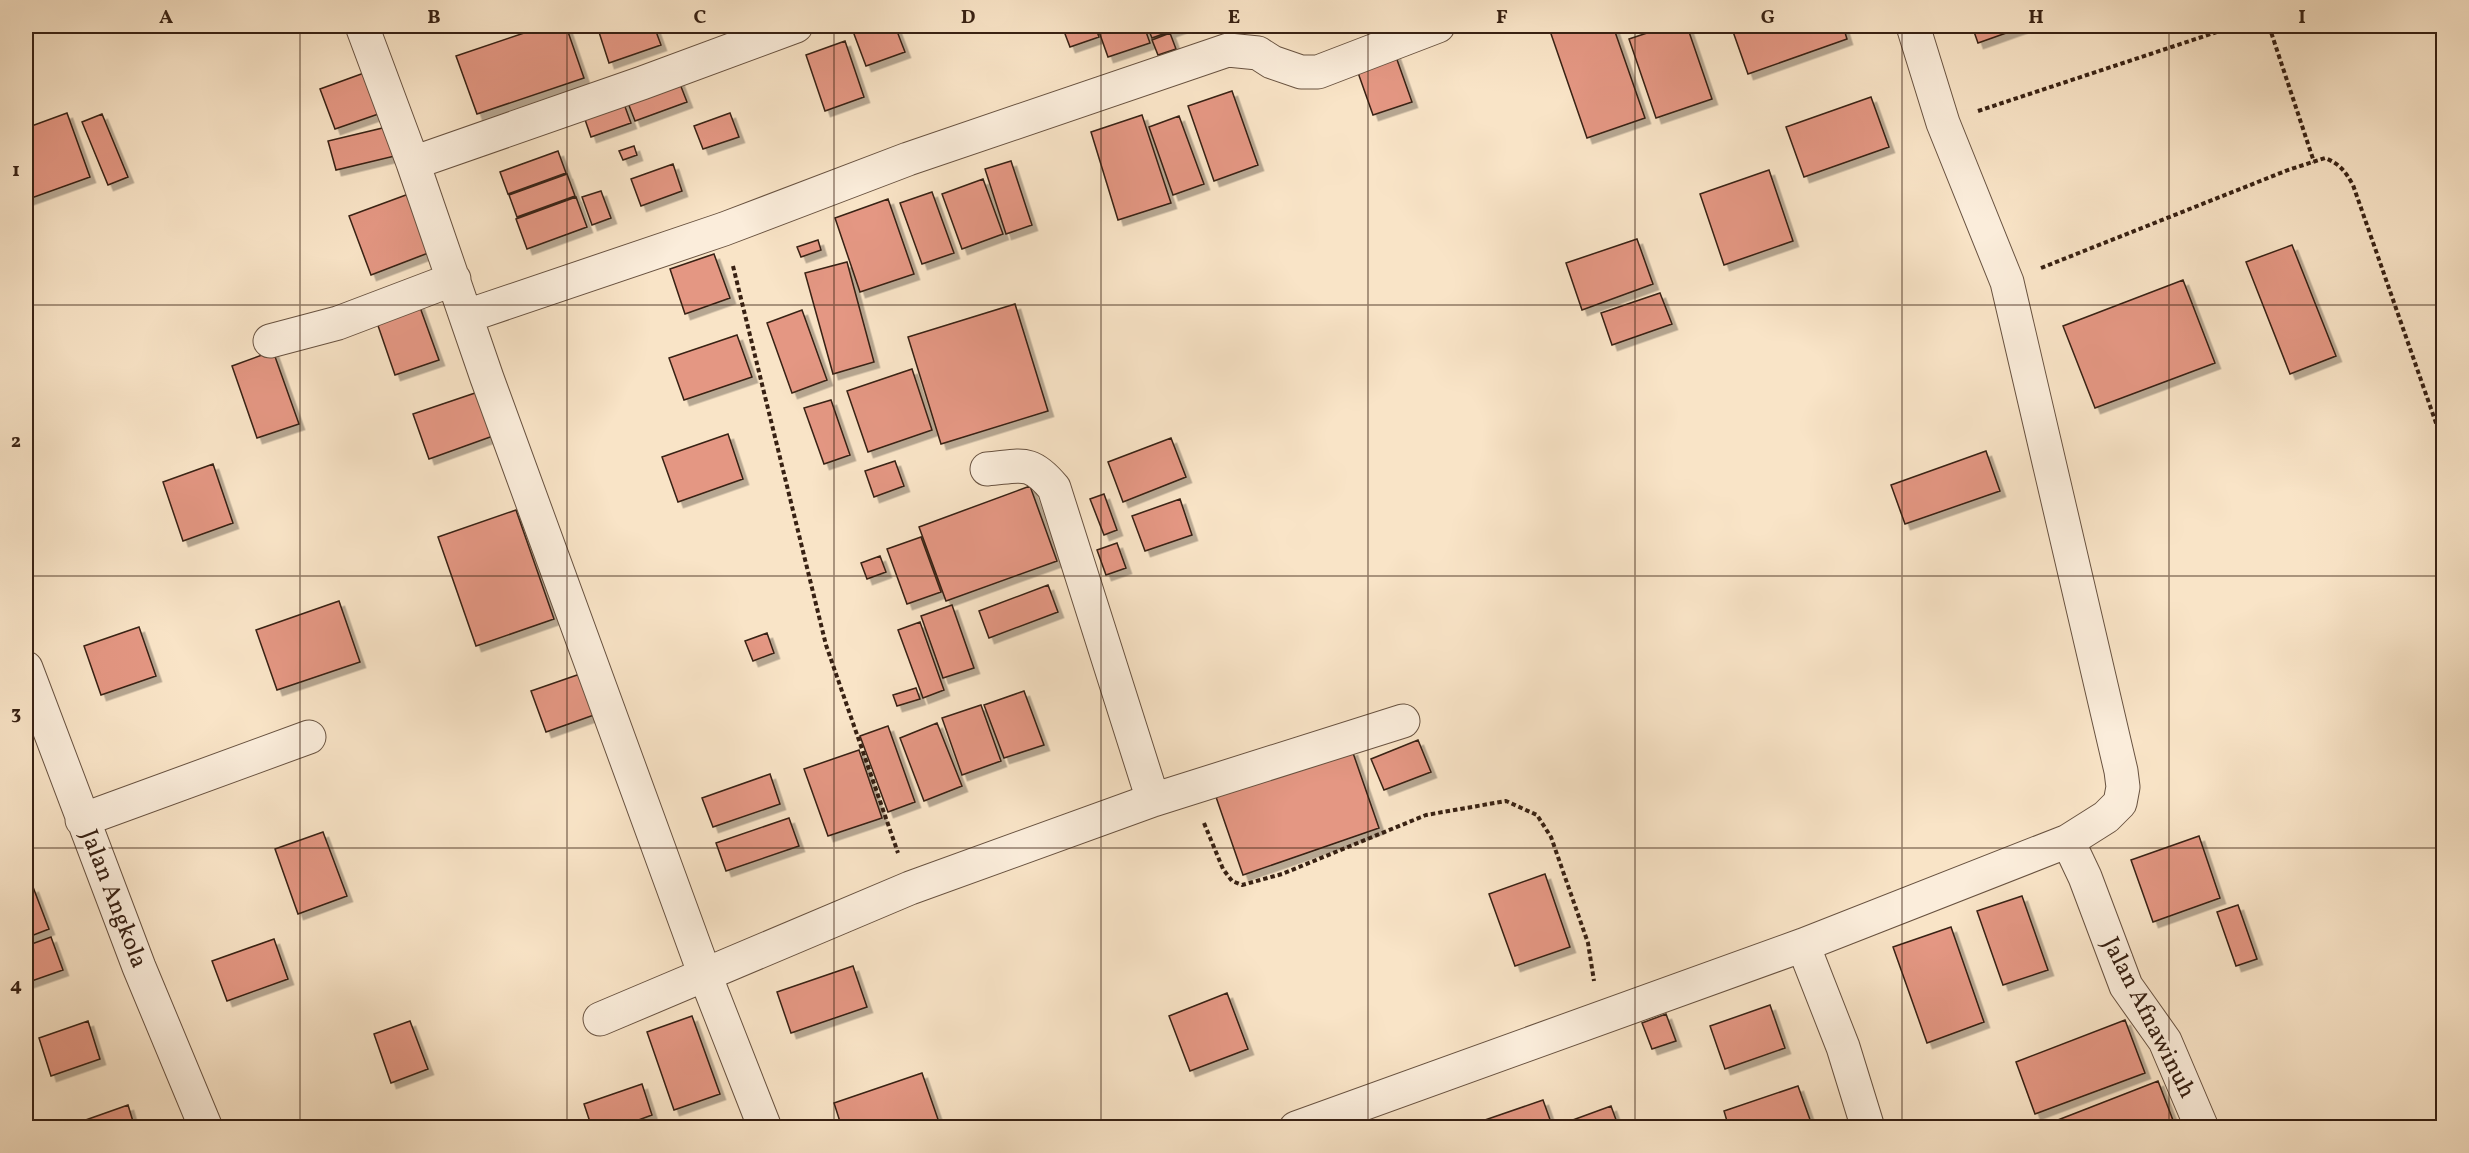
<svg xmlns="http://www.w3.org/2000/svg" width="2469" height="1153" viewBox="0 0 2469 1153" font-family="Vollkorn,serif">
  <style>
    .building { fill: #e49783; stroke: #382113; stroke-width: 1.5; filter: url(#shadow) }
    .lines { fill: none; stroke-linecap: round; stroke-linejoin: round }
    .street-casing { stroke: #685240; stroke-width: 35 }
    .path { stroke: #382113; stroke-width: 4; stroke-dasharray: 4.5 3; stroke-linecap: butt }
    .street { stroke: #fbeddb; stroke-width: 33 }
    .grid { fill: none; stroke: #382113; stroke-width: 1.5; stroke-opacity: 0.55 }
    .labels { text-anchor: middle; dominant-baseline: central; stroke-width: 6; stroke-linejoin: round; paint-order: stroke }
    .street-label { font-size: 24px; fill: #382113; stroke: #fbeddb }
    .neatline { fill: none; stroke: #382113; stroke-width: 2 }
    .grid-label { font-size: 20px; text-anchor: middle; font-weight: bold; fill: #382113 }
  </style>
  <defs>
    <filter id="shadow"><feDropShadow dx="5.5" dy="5.5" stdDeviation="0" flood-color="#0004"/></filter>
  </defs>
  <rect width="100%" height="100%" fill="#f9e4c7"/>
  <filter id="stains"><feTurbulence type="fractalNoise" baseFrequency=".00333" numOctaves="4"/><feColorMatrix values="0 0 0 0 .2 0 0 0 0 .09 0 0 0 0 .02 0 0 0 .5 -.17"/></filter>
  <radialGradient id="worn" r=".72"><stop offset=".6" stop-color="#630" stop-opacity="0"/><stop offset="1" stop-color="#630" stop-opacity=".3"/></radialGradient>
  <path class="building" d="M 545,26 L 566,26 L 584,78 L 477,114 L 456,56 Z
    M 597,26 L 654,26 L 661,45 L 609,63 Z
    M 851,26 L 895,26 L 905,52 L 866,66 Z
    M 1062,26 L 1095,26 L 1099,37 L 1070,47 Z
    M 1097,26 L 1144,26 L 1150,43 L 1108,57 Z
    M 1147,26 L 1185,26 L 1152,38 Z
    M 1556,26 L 1613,26 L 1645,118 L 1587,138 L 1549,28 Z
    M 1668,26 L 1687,26 L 1712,99 L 1656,118 L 1629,39 Z
    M 1731,26 L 1843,26 L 1847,39 L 1748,74 Z
    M 1972,26 L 2026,26 L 1978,43 Z
    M 1170,33 L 1176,49 L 1158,55 L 1152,40 Z
    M 845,41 L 864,97 L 825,111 L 806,55 Z
    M 1395,54 L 1412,102 L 1373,115 L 1356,67 Z
    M 375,69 L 390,110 L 335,129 L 320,89 Z
    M 675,71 L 687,102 L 635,121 L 623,90 Z
    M 1232,91 L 1258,165 L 1214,181 L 1188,106 Z
    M 620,93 L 631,123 L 591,137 L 581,108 Z
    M 1871,97 L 1889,147 L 1804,177 L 1786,127 Z
    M 67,113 L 90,177 L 26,200 L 26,128 Z
    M 730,113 L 739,137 L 703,149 L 694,126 Z
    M 102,114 L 128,177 L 108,185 L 82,122 Z
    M 1142,115 L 1171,203 L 1118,220 L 1091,132 Z
    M 1179,116 L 1204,184 L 1173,195 L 1149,127 Z
    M 391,126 L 399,155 L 336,170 L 328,141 Z
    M 634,146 L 637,155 L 623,160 L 619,151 Z
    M 558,151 L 566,173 L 508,194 L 500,172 Z
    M 1011,161 L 1032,225 L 1006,234 L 985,169 Z
    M 673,164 L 682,191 L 641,206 L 631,179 Z
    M 1769,170 L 1793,241 L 1724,265 L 1700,194 Z
    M 567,174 L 575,196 L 517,217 L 509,195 Z
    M 983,179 L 1003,234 L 962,249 L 942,194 Z
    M 601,191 L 611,218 L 592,225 L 582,197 Z
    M 414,192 L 436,250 L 371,275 L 349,216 Z
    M 932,192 L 954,253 L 922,264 L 900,203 Z
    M 576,197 L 587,227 L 527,249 L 516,219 Z
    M 888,199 L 914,274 L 860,292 L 835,218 Z
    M 1637,239 L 1653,284 L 1582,310 L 1566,263 Z
    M 818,240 L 821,250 L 801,257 L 797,247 Z
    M 2292,245 L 2336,356 L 2290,374 L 2246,262 Z
    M 714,254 L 730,298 L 685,314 L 670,269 Z
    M 847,262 L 874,362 L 833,374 L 805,273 Z
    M 2183,280 L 2215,363 L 2095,408 L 2063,326 Z
    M 1660,293 L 1672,324 L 1612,345 L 1601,313 Z
    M 417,299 L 439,360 L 395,375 L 374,314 Z
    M 1015,304 L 1048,411 L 941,444 L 908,337 Z
    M 802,310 L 827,380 L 792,393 L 767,323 Z
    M 737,335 L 752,377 L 684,400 L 669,358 Z
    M 273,351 L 299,424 L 257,438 L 232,366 Z
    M 912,369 L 932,430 L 868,452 L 847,391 Z
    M 478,392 L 493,436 L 429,459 L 413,414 Z
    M 831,400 L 850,455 L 824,464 L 804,408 Z
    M 728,434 L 743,479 L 678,502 L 662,457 Z
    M 1171,438 L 1186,477 L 1123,502 L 1108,462 Z
    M 1986,451 L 2000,491 L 1905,524 L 1891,485 Z
    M 895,461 L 904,486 L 874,497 L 865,471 Z
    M 213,464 L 233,523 L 183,541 L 163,482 Z
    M 1030,486 L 1057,561 L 946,601 L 919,527 Z
    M 1104,494 L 1117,530 L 1104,535 L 1090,499 Z
    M 1180,499 L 1192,535 L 1145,551 L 1132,516 Z
    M 516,510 L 554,619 L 476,646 L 438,537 Z
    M 921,537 L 941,592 L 907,604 L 887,549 Z
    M 1117,543 L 1126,568 L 1106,575 L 1097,550 Z
    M 880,556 L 886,572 L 867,579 L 861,563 Z
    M 1048,585 L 1058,612 L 989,638 L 979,611 Z
    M 339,601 L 360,662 L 277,690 L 256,630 Z
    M 952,605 L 974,668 L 943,678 L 921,616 Z
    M 920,622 L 944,690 L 923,698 L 898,630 Z
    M 139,627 L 156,676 L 101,695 L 84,646 Z
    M 767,633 L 774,653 L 753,661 L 745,641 Z
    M 580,674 L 594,715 L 546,732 L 531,691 Z
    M 916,688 L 920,699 L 897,706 L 893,695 Z
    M 1024,691 L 1044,745 L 1004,758 L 984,705 Z
    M 981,705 L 1001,761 L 962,775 L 942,718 Z
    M 937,723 L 962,786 L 924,801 L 900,738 Z
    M 888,726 L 915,802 L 888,812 L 860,736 Z
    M 1418,740 L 1431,772 L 1384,790 L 1371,759 Z
    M 859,750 L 882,818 L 828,836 L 804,769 Z
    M 1352,750 L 1379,828 L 1243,875 L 1216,797 Z
    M 770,774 L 780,804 L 713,827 L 702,798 Z
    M 789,818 L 799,846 L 726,871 L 716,843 Z
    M 323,832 L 347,896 L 298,914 L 275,849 Z
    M 2199,836 L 2220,898 L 2153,922 L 2131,860 Z
    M 1545,874 L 1570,947 L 1515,966 L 1489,894 Z
    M 33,887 L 49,929 L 26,938 L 26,889 Z
    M 2022,896 L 2048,970 L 2003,985 L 1977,911 Z
    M 2238,905 L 2257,959 L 2236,966 L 2217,912 Z
    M 1951,927 L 1984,1022 L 1927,1043 L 1893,947 Z
    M 51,937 L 63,970 L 26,983 L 26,946 Z
    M 274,939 L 288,979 L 227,1001 L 212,961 Z
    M 853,966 L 867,1007 L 791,1033 L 777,992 Z
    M 1227,993 L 1248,1049 L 1190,1071 L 1169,1016 Z
    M 1770,1005 L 1785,1048 L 1725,1069 L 1710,1026 Z
    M 1666,1014 L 1676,1041 L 1652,1049 L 1642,1023 Z
    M 692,1016 L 720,1094 L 674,1110 L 647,1032 Z
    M 2125,1020 L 2145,1073 L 2035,1114 L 2016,1062 Z
    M 88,1021 L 100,1059 L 51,1076 L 39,1038 Z
    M 410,1021 L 428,1069 L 391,1083 L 374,1034 Z
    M 922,1073 L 941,1128 L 842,1128 L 834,1103 Z
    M 2158,1081 L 2176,1128 L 2046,1128 L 2045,1125 Z
    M 642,1084 L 652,1115 L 617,1128 L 592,1128 L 584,1104 Z
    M 1798,1086 L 1813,1128 L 1729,1128 L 1724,1111 Z
    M 1543,1100 L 1553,1128 L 1484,1128 L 1482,1121 Z
    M 128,1105 L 135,1128 L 63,1128 Z
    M 1611,1106 L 1619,1128 L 1572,1128 L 1570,1121 Z"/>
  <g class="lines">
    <defs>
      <path id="street" d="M 362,26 L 413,163 L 487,378 L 705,975 L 765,1128
        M 413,163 L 642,83 L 796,26
        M 467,316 L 724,229 L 908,159 L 1228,50 L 1258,53 L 1272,62 L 1301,72 L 1318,72 L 1438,26
        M 270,341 L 338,323 L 454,279
        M 987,469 C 1022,466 1030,459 1054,488 L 1153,800
        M 26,668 L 139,967 L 206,1128
        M 82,820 L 309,737
        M 2068,841 L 2085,877 L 2126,986 L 2165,1041 L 2202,1128
        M 1803,945 L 1843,1047 L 1868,1128
        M 600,1019 L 910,888 L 1153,800 L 1403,721
        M 1296,1128 L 1803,945 L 2068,841 L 2106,817 L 2120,803 L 2123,787 L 2121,771 L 2007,282 L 1943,123 L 1913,26"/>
    </defs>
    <use href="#street" class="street-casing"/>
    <path class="path" d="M 2269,26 L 2314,162
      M 1978,111 L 2235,26
      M 733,266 L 826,645 L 898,853
      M 2041,268 L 2288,170 L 2325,158 C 2340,164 2345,171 2353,185 L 2444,446
      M 1204,823 L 1223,869 L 1232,881 L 1242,885 L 1282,874 L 1426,815 L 1506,801 L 1537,815 L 1551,837 L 1588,943 L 1594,981"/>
    <use href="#street" class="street"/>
  </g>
  <path class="grid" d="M 300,26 L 300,1128M 567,26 L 567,1128M 834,26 L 834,1128M 1101,26 L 1101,1128M 1368,26 L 1368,1128M 1635,26 L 1635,1128M 1902,26 L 1902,1128M 2169,26 L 2169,1128M 26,305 L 2444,305M 26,576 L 2444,576M 26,848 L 2444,848"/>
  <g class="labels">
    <g class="street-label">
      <text transform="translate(113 899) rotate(69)">Jalan Angkola</text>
      <text transform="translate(2148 1018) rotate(63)">Jalan Afnawinuh</text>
    </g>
  </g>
  <rect width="2469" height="1153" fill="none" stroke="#f9e4c7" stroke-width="66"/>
  <rect x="33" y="33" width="2403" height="1087" class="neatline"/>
  <g class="grid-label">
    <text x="166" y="23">A</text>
    <text x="434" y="23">B</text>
    <text x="700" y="23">C</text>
    <text x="968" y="23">D</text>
    <text x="1234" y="23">E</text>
    <text x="1502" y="23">F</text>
    <text x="1768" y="23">G</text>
    <text x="2036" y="23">H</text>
    <text x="2302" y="23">I</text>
    <text x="16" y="176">1</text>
    <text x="16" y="447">2</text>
    <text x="16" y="719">3</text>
    <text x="16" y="991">4</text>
  </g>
  <rect width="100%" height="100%" filter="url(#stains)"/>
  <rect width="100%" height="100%" fill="url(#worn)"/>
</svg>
